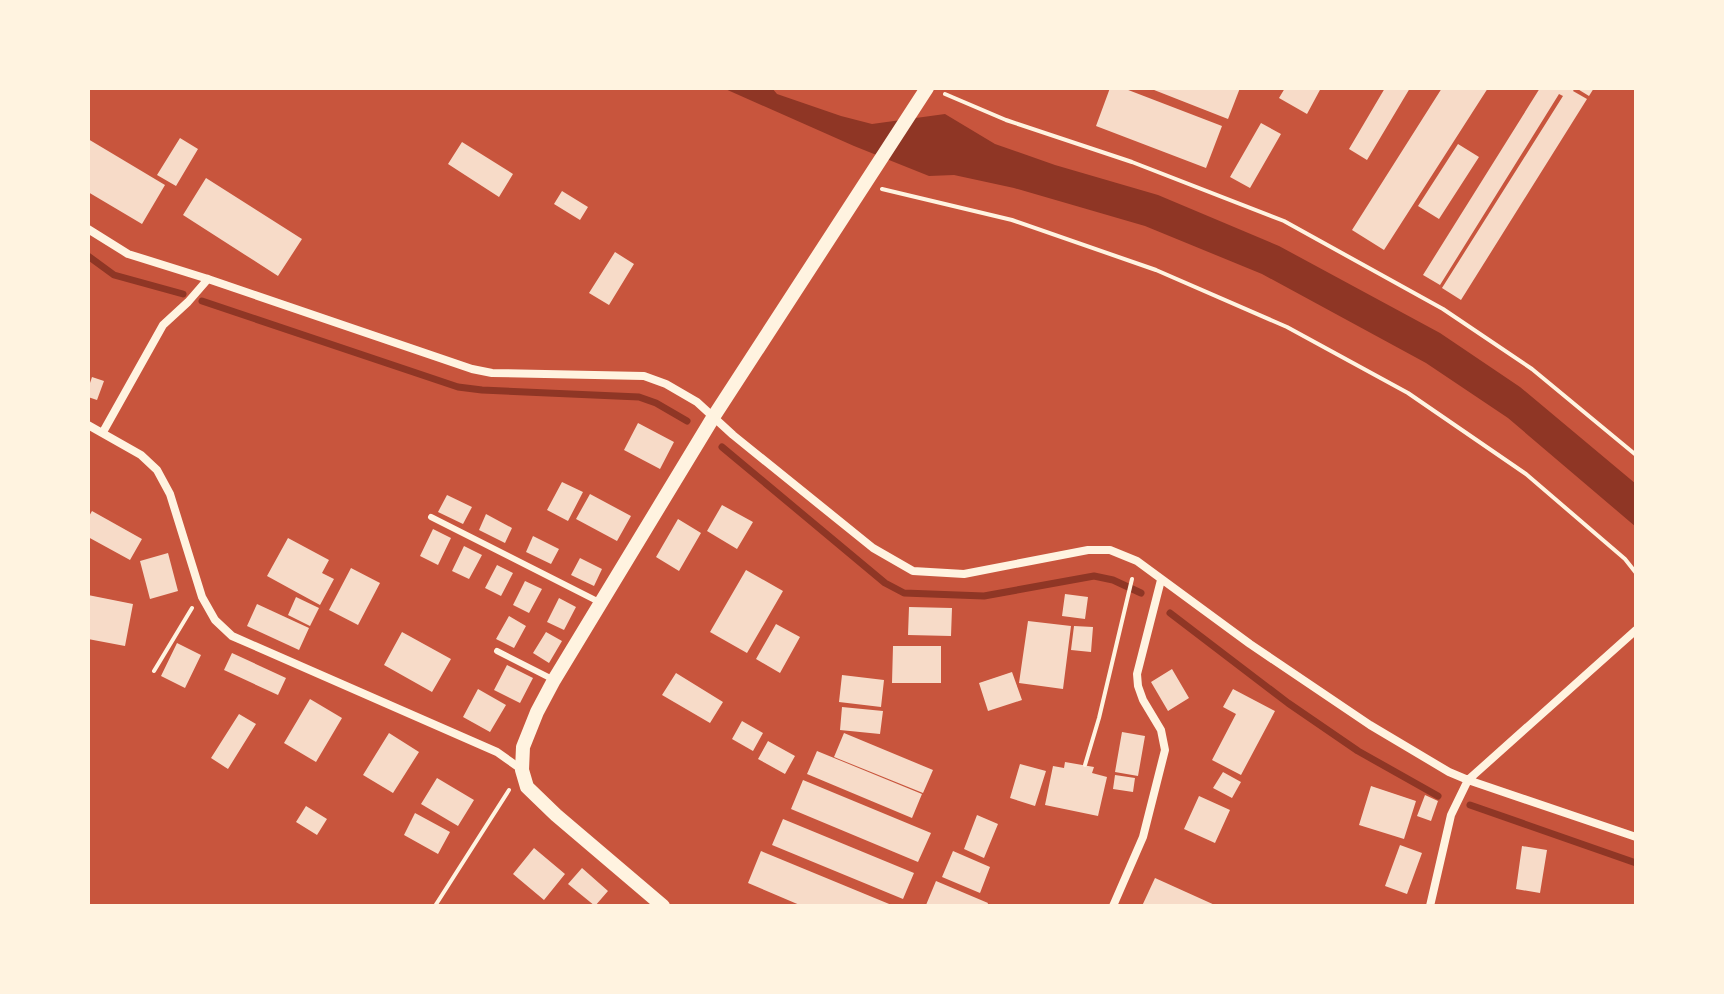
<svg xmlns="http://www.w3.org/2000/svg" width="1724" height="994" viewBox="0 0 1724 994" font-family="'Noto Serif',serif">
  <style>
    .water { fill: #8f3625 }
    .lines { fill: none; stroke-linecap: round; stroke-linejoin: round }
    .stream { stroke: #8f3625; stroke-width: 7 }
    .building { fill: #f7dbc8 }
    .path { stroke: #fff3e0; stroke-width: 4 }
    .service { stroke: #fff3e0; stroke-width: 6 }
    .minor { stroke: #fff3e0; stroke-width: 8 }
    .tertiary { stroke: #fff3e0; stroke-width: 14 }
  </style>
  <rect width="100%" height="100%" fill="#c8553d"/>
  <path class="water" d="M 723,88 L 772,88 L 777,94 L 841,116 L 872,124 L 945,114 L 995,144 L 1055,165 L 1158,195 L 1279,246 L 1440,333 L 1520,387 L 1636,484 L 1636,527 L 1508,418 L 1426,363 L 1262,274 L 1145,226 L 1014,188 L 954,175 L 929,176 L 854,146 Z"/>
  <g class="lines">
    <path class="stream" d="M 88,256 L 114,275 L 183,294
      M 202,301 L 458,387 L 482,390 L 639,397 L 656,403 L 687,421
      M 722,447 L 885,583 L 904,593 L 984,596 L 1094,576 L 1113,580 L 1141,593
      M 1170,613 L 1288,703 L 1358,751 L 1438,796
      M 1470,805 L 1636,863"/>
  </g>
  <path class="building" d="M 1110,88 L 1123,88 L 1222,126 L 1206,168 L 1096,126 Z
    M 1149,88 L 1240,88 L 1228,119 Z
    M 1285,88 L 1321,88 L 1307,114 L 1279,98 Z
    M 1385,88 L 1410,88 L 1367,160 L 1349,149 Z
    M 1442,88 L 1488,88 L 1384,250 L 1352,230 Z
    M 1540,88 L 1575,88 L 1573,91 L 1587,99 L 1461,300 L 1442,288 L 1563,96 L 1559,94 L 1440,285 L 1423,275 Z
    M 1576,88 L 1594,88 L 1589,96 Z
    M 1261,123 L 1281,134 L 1250,188 L 1230,177 Z
    M 180,138 L 198,149 L 176,186 L 157,175 Z
    M 88,139 L 165,185 L 142,224 L 88,192 Z
    M 462,142 L 513,174 L 499,197 L 448,164 Z
    M 1458,144 L 1479,157 L 1439,219 L 1418,206 Z
    M 206,178 L 302,239 L 278,276 L 183,215 Z
    M 562,191 L 588,207 L 580,220 L 554,204 Z
    M 615,252 L 634,264 L 609,305 L 589,293 Z
    M 92,377 L 104,381 L 97,400 L 88,397 L 88,389 Z
    M 638,423 L 674,442 L 660,469 L 624,450 Z
    M 562,482 L 583,492 L 568,521 L 547,510 Z
    M 590,494 L 631,516 L 617,541 L 576,519 Z
    M 447,495 L 472,507 L 463,524 L 438,512 Z
    M 722,505 L 753,522 L 737,549 L 707,531 Z
    M 92,511 L 142,539 L 130,560 L 88,537 L 88,518 Z
    M 486,514 L 512,528 L 505,543 L 479,530 Z
    M 678,519 L 701,533 L 679,571 L 656,557 Z
    M 433,529 L 451,538 L 438,565 L 420,556 Z
    M 533,536 L 559,549 L 551,564 L 526,552 Z
    M 288,538 L 329,560 L 322,573 L 334,579 L 320,605 L 267,576 Z
    M 464,546 L 482,555 L 469,579 L 452,571 Z
    M 168,553 L 178,591 L 150,599 L 140,561 Z
    M 580,558 L 602,569 L 594,586 L 571,575 Z
    M 497,565 L 513,573 L 501,596 L 485,588 Z
    M 351,568 L 380,583 L 358,625 L 329,610 Z
    M 746,570 L 783,591 L 747,653 L 710,632 Z
    M 525,581 L 542,589 L 529,613 L 513,605 Z
    M 1065,594 L 1088,597 L 1085,619 L 1062,616 Z
    M 88,595 L 133,604 L 125,646 L 88,639 Z
    M 296,597 L 319,608 L 310,626 L 288,615 Z
    M 559,598 L 576,607 L 564,630 L 547,622 Z
    M 257,604 L 309,628 L 299,650 L 247,626 Z
    M 909,607 L 952,608 L 951,636 L 908,635 Z
    M 509,616 L 526,626 L 514,648 L 496,639 Z
    M 1028,621 L 1071,626 L 1063,689 L 1019,683 Z
    M 776,624 L 800,637 L 780,673 L 756,659 Z
    M 1074,626 L 1093,627 L 1091,652 L 1071,650 Z
    M 402,632 L 451,659 L 432,692 L 384,665 Z
    M 546,632 L 562,641 L 549,663 L 533,653 Z
    M 177,643 L 201,655 L 185,688 L 161,676 Z
    M 893,646 L 941,646 L 941,683 L 892,683 Z
    M 232,653 L 286,678 L 278,695 L 224,670 Z
    M 507,665 L 533,678 L 520,703 L 494,690 Z
    M 1172,669 L 1189,698 L 1168,711 L 1151,682 Z
    M 1012,672 L 1022,700 L 988,711 L 979,683 Z
    M 676,673 L 723,702 L 710,723 L 662,695 Z
    M 842,675 L 884,680 L 881,707 L 839,702 Z
    M 478,689 L 506,705 L 490,732 L 463,717 Z
    M 1233,689 L 1275,711 L 1241,775 L 1212,760 L 1236,714 L 1223,707 Z
    M 310,699 L 342,718 L 316,762 L 284,743 Z
    M 842,707 L 883,711 L 880,734 L 840,730 Z
    M 239,714 L 256,724 L 228,769 L 211,758 Z
    M 742,721 L 763,733 L 753,751 L 732,739 Z
    M 1122,732 L 1145,736 L 1138,776 L 1115,772 Z
    M 389,733 L 419,752 L 393,793 L 363,775 Z
    M 844,733 L 933,770 L 923,793 L 834,757 Z
    M 768,741 L 795,756 L 785,774 L 758,759 Z
    M 817,751 L 922,794 L 912,818 L 807,774 Z
    M 1065,762 L 1094,767 L 1092,773 L 1107,777 L 1098,816 L 1045,805 L 1053,766 L 1064,768 Z
    M 1020,764 L 1046,771 L 1035,806 L 1010,798 Z
    M 1223,772 L 1241,782 L 1232,798 L 1213,788 Z
    M 1115,775 L 1135,778 L 1133,792 L 1113,789 Z
    M 437,778 L 474,800 L 458,826 L 421,804 Z
    M 803,780 L 931,833 L 918,862 L 791,809 Z
    M 1371,786 L 1416,801 L 1404,839 L 1359,825 Z
    M 1425,795 L 1438,801 L 1431,821 L 1417,816 Z
    M 1199,796 L 1230,810 L 1215,843 L 1184,829 Z
    M 306,806 L 327,819 L 317,835 L 296,822 Z
    M 415,813 L 450,832 L 438,854 L 404,835 Z
    M 977,815 L 998,824 L 984,858 L 964,849 Z
    M 783,819 L 914,873 L 903,899 L 772,845 Z
    M 1400,845 L 1422,853 L 1407,894 L 1385,886 Z
    M 1522,846 L 1547,850 L 1540,893 L 1516,889 Z
    M 534,848 L 565,874 L 544,900 L 513,874 Z
    M 761,851 L 894,906 L 802,906 L 748,883 Z
    M 953,851 L 990,867 L 980,893 L 942,877 Z
    M 582,868 L 608,891 L 595,906 L 568,884 Z
    M 1155,878 L 1217,906 L 1142,906 Z
    M 936,881 L 988,903 L 987,906 L 926,905 Z"/>
  <g class="lines">
    <path class="path" d="M 945,94 L 1006,120 L 1132,162 L 1284,221 L 1443,309 L 1532,369 L 1636,455
      M 882,189 L 1012,220 L 1156,270 L 1287,327 L 1408,393 L 1526,474 L 1625,559 L 1636,573
      M 154,671 L 192,608
      M 1085,765 L 1099,718 L 1132,579
      M 435,906 L 509,790"/>
    <path class="service" d="M 431,517 L 601,603
      M 497,651 L 554,680"/>
    <path class="minor" d="M 88,229 L 128,254 L 208,279 L 472,369 L 492,373 L 644,376 L 666,384 L 697,402 L 733,435 L 873,548 L 913,571 L 964,574 L 1088,550 L 1110,550 L 1137,561 L 1250,644 L 1370,725 L 1449,772 L 1468,780 L 1636,837
      M 88,425 L 141,455 L 157,470 L 170,494 L 202,597 L 215,620 L 232,636 L 497,752 L 521,769
      M 103,432 L 163,325 L 188,302 L 208,279
      M 1113,906 L 1143,837 L 1165,750 L 1161,730 L 1143,700 L 1138,686 L 1137,674 L 1161,580
      M 1430,906 L 1451,815 L 1468,780 L 1636,630"/>
    <path class="tertiary" d="M 663,906 L 556,815 L 527,787 L 522,770 L 523,747 L 537,712 L 554,680 L 714,416 L 927,88"/>
  </g>
  <rect width="1724" height="994" fill="none" stroke="#fff3e0" stroke-width="180"/>
</svg>
